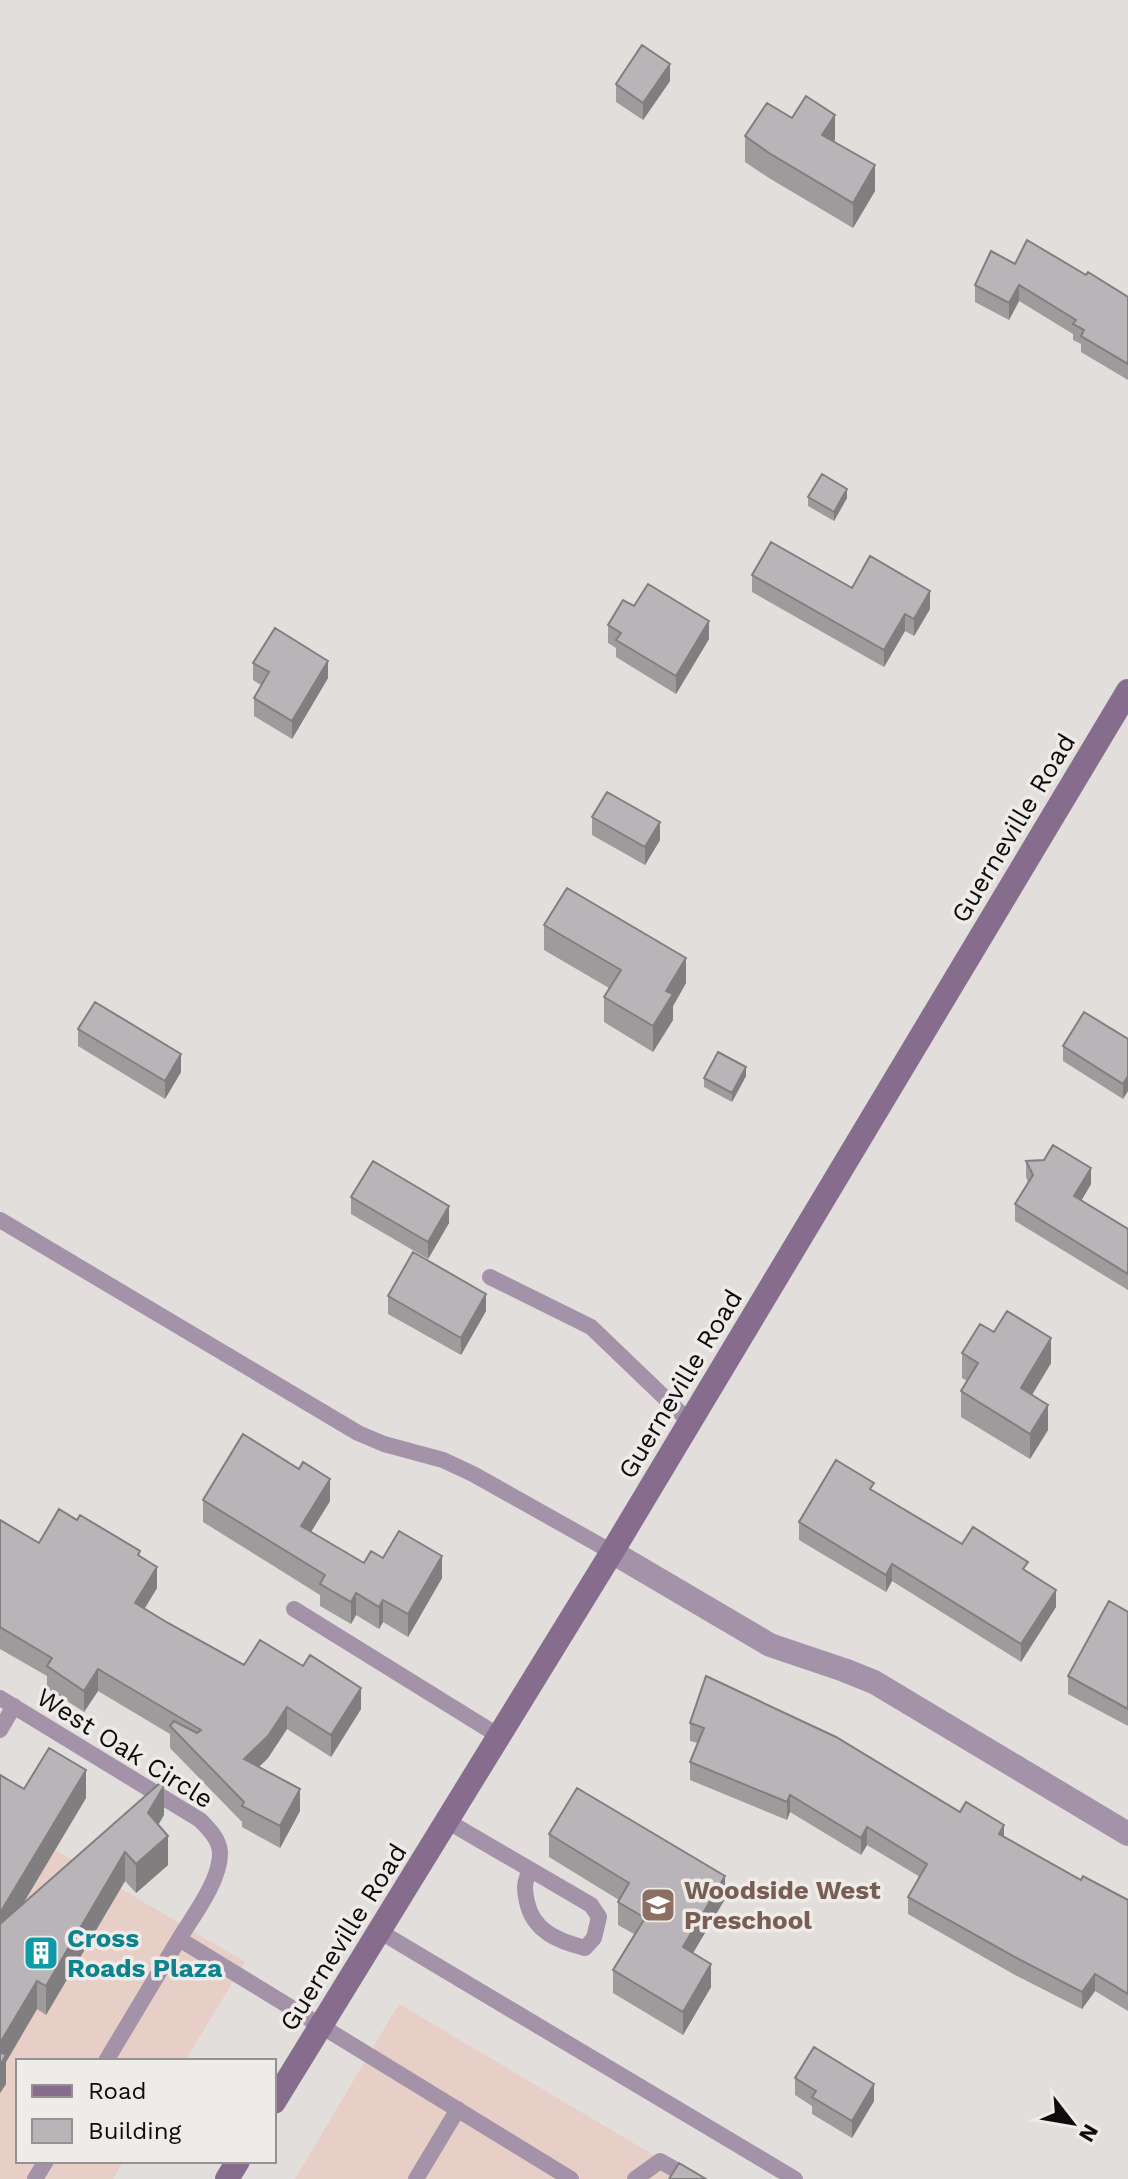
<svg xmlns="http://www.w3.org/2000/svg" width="1128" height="2179" viewBox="0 0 1128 2179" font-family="'Work Sans',sans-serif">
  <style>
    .commercial { fill: #e7cec7 }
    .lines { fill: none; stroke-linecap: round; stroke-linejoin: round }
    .service { stroke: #a392a8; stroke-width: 16 }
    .minor { stroke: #a392a8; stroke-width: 24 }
    .secondary { stroke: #866d8d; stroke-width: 24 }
    .wall { fill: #9e9b9d }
    .shaded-wall { fill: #817e80 }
    .building { fill: #b8b4b7; stroke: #817e80; stroke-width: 2 }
    .labels { text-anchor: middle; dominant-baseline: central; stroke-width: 7; stroke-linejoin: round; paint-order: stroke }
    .street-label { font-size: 26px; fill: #0d0b0b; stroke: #eeebe8 }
    .education-label { font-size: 26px; font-weight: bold; fill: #785e54; stroke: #eeebe8; text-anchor: start }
    .culture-label { font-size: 26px; font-weight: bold; fill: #0d838f; stroke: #eeebe8; text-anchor: start }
  </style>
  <rect width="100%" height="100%" fill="#e1dedb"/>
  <path class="commercial" d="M 23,1831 L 245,1962 L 185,2061 L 18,2061 L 18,2161 L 124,2161 L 113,2179 L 0,2179 L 0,1868 Z
    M 399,2004 L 694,2179 L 295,2179 Z"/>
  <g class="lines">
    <path class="service" d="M 0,1220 L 358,1433 L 384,1444 L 443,1460 L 473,1474 L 612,1552
      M 490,1277 L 591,1327 L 690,1422
      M 294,1609 L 499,1736
      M 0,1698 L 200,1820 C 209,1829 219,1839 220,1852 C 221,1880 193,1916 179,1939 L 571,2179
      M 0,1730 L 14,1706
      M 447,1821 L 591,1905 L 599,1917 L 594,1938 L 585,1948 C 558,1941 533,1931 527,1902 C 524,1888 524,1883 530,1870
      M 379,1931 L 795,2179
      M 106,2061 L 179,1939
      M 35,2179 L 46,2161
      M 416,2179 L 458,2109
      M 635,2179 L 660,2161 L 692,2179"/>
    <path class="minor" d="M 612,1552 L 770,1645 L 844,1670 L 874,1682 L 1128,1834"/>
    <path class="secondary" d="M 274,2102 L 612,1552 L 1128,691
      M 227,2179 L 238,2161"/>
  </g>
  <path class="wall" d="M 670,81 L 643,120 L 616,102 L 616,84 Z
    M 792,118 L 835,140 L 834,142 L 875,191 L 853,228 L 769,178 L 745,162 L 745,136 Z
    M 1015,264 L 1086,275 L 1128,297 L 1128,380 L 1081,352 L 1081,344 L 1073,340 L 1073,334 L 1019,301 L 1009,320 L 975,302 L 975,285 Z
    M 808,497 L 847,498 L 834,521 L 808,506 Z
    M 752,575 L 852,588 L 930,609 L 914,636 L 905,631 L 884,667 L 752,592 Z
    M 634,606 L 709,639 L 676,694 L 616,657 L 616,648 L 608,643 L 608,625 Z
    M 253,663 L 328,678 L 292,739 L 254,716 L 254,698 L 261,685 L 253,680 Z
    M 592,817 L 660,840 L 645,865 L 592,835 Z
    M 544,925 L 686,983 L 673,1006 L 673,1020 L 653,1052 L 604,1022 L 604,997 L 609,988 L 544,950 Z
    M 78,1029 L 181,1072 L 165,1099 L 78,1046 Z
    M 1128,1039 L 1123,1099 L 1063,1061 L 1063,1046 Z
    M 746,1076 L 732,1102 L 704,1087 L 704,1078 Z
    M 1026,1161 L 1091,1184 L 1081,1201 L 1128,1229 L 1128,1290 L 1015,1221 L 1015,1204 L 1028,1182 L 1026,1177 Z
    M 351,1197 L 449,1223 L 428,1259 L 351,1214 Z
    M 388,1296 L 486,1311 L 461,1355 L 388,1314 Z
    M 962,1353 L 1051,1363 L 1032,1395 L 1048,1430 L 1030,1459 L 961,1417 L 961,1391 L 967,1381 L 962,1378 Z
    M 203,1500 L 330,1501 L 311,1532 L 364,1563 L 383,1558 L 442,1578 L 408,1637 L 383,1622 L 379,1629 L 356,1615 L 351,1624 L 320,1606 L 320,1595 L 203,1522 Z
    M 0,1520 L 39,1543 L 140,1557 L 157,1588 L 145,1608 L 168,1623 L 244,1665 L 361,1709 L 331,1757 L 287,1729 L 268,1758 L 259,1767 L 300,1811 L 280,1848 L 242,1827 L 242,1822 L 170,1748 L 170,1734 L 98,1691 L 84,1712 L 47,1688 L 47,1676 L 0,1649 Z
    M 799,1522 L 962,1544 L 1028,1572 L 1056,1607 L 1021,1662 L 892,1581 L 886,1592 L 799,1540 Z
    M 1128,1612 L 1128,1726 L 1068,1694 L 1068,1676 Z
    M 690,1723 L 960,1812 L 1081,1880 L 1128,1900 L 1128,2011 L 1095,1991 L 1082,2009 L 1015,1975 L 908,1914 L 908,1897 L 920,1877 L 867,1845 L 861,1855 L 790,1812 L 787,1820 L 690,1780 L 690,1762 L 698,1743 L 690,1741 Z
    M 0,1775 L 24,1789 L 86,1798 L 23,1904 L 164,1815 L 158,1825 L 168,1865 L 136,1893 L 125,1881 L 46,2015 L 37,2009 L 6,2062 L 6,2084 L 0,2093 Z
    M 549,1834 L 725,1899 L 693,1953 L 711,1987 L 683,2035 L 613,1993 L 613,1970 L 634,1934 L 618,1925 L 618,1902 L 619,1900 L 549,1857 Z
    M 795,2078 L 874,2101 L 852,2138 L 812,2114 L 812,2106 L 795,2095 Z"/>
  <path class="shaded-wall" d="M 670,64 L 670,81 L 643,120 L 643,103 Z
    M 835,115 L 835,140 L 822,160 L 822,135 Z
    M 875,165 L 875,191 L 853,228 L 853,203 Z
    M 1019,285 L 1019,301 L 1009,320 L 1009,303 Z
    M 847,489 L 847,498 L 834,521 L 834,512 Z
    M 930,591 L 930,609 L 914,636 L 914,619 Z
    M 905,614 L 905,631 L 884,667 L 884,650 Z
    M 709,621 L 709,639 L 676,694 L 676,676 Z
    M 328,661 L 328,678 L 292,739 L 292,721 Z
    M 660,822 L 660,840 L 645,865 L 645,847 Z
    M 686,958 L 686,983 L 673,1006 L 673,1020 L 653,1052 L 653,1026 L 666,991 Z
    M 181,1054 L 181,1072 L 165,1099 L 165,1081 Z
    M 746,1067 L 746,1076 L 732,1102 L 732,1093 Z
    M 1128,1076 L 1128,1091 L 1123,1099 L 1123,1084 Z
    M 1091,1168 L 1091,1184 L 1074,1213 L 1074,1196 Z
    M 449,1206 L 449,1223 L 428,1259 L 428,1242 Z
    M 486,1294 L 486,1311 L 461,1355 L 461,1338 Z
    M 1051,1338 L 1051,1363 L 1021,1413 L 1021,1388 Z
    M 1048,1405 L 1048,1430 L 1030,1459 L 1030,1434 Z
    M 330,1479 L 330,1501 L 301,1548 L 301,1526 Z
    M 442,1556 L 442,1578 L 408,1637 L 408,1614 Z
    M 892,1564 L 892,1581 L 886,1592 L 886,1575 Z
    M 157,1567 L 157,1588 L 135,1624 L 135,1603 Z
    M 1056,1590 L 1056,1607 L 1021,1662 L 1021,1644 Z
    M 356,1593 L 356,1615 L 351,1624 L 351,1602 Z
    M 383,1600 L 383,1622 L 379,1629 L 379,1607 Z
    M 98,1669 L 98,1691 L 84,1712 L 84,1691 Z
    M 361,1688 L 361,1709 L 331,1757 L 331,1735 Z
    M 287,1707 L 287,1729 L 268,1758 L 244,1781 L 244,1759 Z
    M 86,1770 L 86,1798 L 0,1942 L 0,1913 Z
    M 164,1786 L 164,1815 L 148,1842 L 148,1813 Z
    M 300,1789 L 300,1811 L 280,1848 L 280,1826 Z
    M 790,1795 L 790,1812 L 787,1820 L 787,1802 Z
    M 1004,1825 L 1004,1842 L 999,1834 Z
    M 867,1827 L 867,1845 L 861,1855 L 861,1838 Z
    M 168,1836 L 168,1865 L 136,1893 L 136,1864 Z
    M 125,1852 L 125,1881 L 46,2015 L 46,1986 Z
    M 725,1876 L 725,1899 L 683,1970 L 683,1947 Z
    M 711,1964 L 711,1987 L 683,2035 L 683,2012 Z
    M 1095,1974 L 1095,1991 L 1082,2009 L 1082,1992 Z
    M 37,1981 L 37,2009 L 6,2062 L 6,2084 L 0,2093 L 0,2043 Z
    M 874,2084 L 874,2101 L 852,2138 L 852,2121 Z"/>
  <path class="building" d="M 642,45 L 670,64 L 643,103 L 616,84 Z
    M 806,96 L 835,115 L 822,135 L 875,165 L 853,203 L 769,153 L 745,136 L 767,103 L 792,118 Z
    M 1027,240 L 1086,275 L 1088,272 L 1128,297 L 1128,364 L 1081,336 L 1084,330 L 1073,324 L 1076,320 L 1019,285 L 1009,303 L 975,285 L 991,251 L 1015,264 Z
    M 822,474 L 847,489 L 834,512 L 808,497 Z
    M 771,542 L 852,588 L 870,556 L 930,591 L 914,619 L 905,614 L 884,650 L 752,575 Z
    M 648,584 L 709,621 L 676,676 L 616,640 L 621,633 L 608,625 L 623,600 L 634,606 Z
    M 275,628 L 328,661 L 292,721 L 254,698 L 269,672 L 253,663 Z
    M 607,792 L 660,822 L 645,847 L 592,817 Z
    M 567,888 L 686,958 L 666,991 L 673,994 L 653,1026 L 604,997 L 621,970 L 544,925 Z
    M 95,1002 L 181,1054 L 165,1081 L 78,1029 Z
    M 1084,1012 L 1128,1039 L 1128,1076 L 1123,1084 L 1063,1046 Z
    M 718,1052 L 746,1067 L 732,1093 L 704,1078 Z
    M 1053,1145 L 1091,1168 L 1074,1196 L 1128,1229 L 1128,1274 L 1015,1204 L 1033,1175 L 1026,1161 L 1044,1160 Z
    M 373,1161 L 449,1206 L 428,1242 L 351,1197 Z
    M 413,1252 L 486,1294 L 461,1338 L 388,1296 Z
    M 1007,1311 L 1051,1338 L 1021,1388 L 1048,1405 L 1030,1434 L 961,1391 L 978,1363 L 962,1353 L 980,1324 L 994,1332 Z
    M 243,1434 L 299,1469 L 303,1462 L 330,1479 L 301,1526 L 364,1563 L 371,1551 L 383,1558 L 399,1531 L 442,1556 L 408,1614 L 383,1600 L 379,1607 L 356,1593 L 351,1602 L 320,1584 L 325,1575 L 203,1500 Z
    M 836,1460 L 874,1483 L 870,1489 L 962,1544 L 973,1527 L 1028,1562 L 1023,1569 L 1056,1590 L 1021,1644 L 892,1564 L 886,1575 L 799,1522 Z
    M 59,1509 L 77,1520 L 80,1515 L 140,1551 L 138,1555 L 157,1567 L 135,1603 L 168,1623 L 244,1665 L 260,1640 L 303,1666 L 310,1655 L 361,1688 L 331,1735 L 287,1707 L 268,1736 L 244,1759 L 300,1789 L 280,1826 L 242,1806 L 244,1802 L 170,1726 L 174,1721 L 197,1733 L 201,1730 L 98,1669 L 84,1691 L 47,1666 L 52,1658 L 0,1627 L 0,1520 L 39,1543 Z
    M 1109,1601 L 1128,1612 L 1128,1709 L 1068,1676 Z
    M 706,1676 L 836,1737 L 960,1812 L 966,1802 L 1004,1825 L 999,1834 L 1081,1880 L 1083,1876 L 1128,1900 L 1128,1994 L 1095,1974 L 1082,1992 L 1015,1957 L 908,1897 L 927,1864 L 867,1827 L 861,1838 L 790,1795 L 787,1802 L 690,1762 L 704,1728 L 690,1723 Z
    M 49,1748 L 86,1770 L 0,1913 L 0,1775 L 24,1789 Z
    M 160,1783 L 164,1786 L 148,1813 L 168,1836 L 136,1864 L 125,1852 L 46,1986 L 37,1981 L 0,2043 L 0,1924 Z
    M 577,1788 L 725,1876 L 683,1947 L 711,1964 L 683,2012 L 613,1970 L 645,1918 L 618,1902 L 629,1883 L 549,1834 Z
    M 814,2047 L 874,2084 L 852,2121 L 812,2097 L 816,2091 L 795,2078 Z
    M 0,2052 L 6,2055 L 0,2065 Z
    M 679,2163 L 706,2179 L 669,2179 Z"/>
  <defs>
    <symbol id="school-square" viewBox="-11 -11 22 22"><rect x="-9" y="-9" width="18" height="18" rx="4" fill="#8d6e63" stroke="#eeebe8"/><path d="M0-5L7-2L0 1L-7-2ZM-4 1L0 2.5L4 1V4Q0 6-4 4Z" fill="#fff"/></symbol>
    <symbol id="building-square" viewBox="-11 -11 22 22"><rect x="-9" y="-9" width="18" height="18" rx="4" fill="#0f9aa8" stroke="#eeebe8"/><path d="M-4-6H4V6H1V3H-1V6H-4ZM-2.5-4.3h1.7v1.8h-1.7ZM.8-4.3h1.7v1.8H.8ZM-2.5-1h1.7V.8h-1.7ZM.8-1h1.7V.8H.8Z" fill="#fff"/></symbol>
  </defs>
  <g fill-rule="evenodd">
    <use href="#school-square" x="638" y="1885" width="40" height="40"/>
    <use href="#building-square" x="21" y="1933" width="40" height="40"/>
  </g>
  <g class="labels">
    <g class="street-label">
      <text transform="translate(1013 828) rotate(-59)">Guerneville Road</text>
      <text transform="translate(680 1384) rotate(-59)">Guerneville Road</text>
      <text transform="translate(125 1748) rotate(32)">West Oak Circle</text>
      <text transform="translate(343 1937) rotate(-58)">Guerneville Road</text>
    </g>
    <g class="education-label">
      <text x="684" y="1890">Woodside West<tspan x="684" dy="30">Preschool</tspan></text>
    </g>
    <g class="culture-label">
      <text x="67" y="1938">Cross<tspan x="67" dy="30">Roads Plaza</tspan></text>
    </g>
  </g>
  <rect x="16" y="2059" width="260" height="104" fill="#eeebe8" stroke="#949190" stroke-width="2"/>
  <rect x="32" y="2085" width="40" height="12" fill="#866d8d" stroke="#949190" stroke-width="2"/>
  <text x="88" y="2099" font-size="24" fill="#0d0b0b">Road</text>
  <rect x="32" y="2119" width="40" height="24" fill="#b8b4b7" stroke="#949190" stroke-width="2"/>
  <text x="88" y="2139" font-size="24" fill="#0d0b0b">Building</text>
  <g transform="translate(1072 2123) rotate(121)" stroke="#eeebe8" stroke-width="6" paint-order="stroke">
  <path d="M0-6L14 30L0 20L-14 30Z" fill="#0d0b0b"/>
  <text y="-12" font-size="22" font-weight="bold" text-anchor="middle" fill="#0d0b0b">N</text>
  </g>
</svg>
